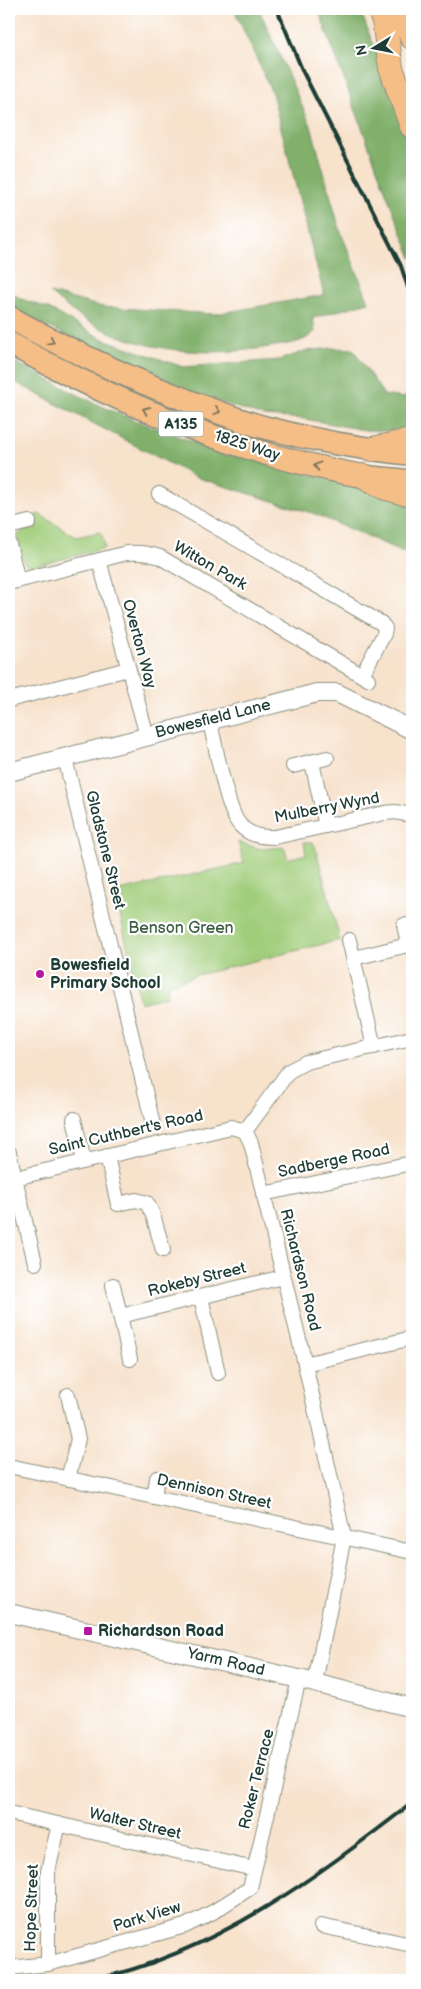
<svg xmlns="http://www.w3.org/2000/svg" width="421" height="1989" viewBox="0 0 421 1989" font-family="'Balsamiq Sans',sans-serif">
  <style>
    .green { fill: #a0cd7a; stroke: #608557 }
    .forest { fill: #80b06a; stroke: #50764f }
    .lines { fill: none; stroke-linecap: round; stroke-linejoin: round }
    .minor-casing { stroke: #8b9080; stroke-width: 16 }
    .tertiary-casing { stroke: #8b9080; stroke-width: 20 }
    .primary-casing { stroke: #8b9080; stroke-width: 25 }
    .trunk-casing { stroke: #8b9080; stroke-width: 26 }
    .minor { stroke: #fff; stroke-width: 14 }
    .tertiary { stroke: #fff; stroke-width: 18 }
    .primary { stroke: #f6be87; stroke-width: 22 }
    .trunk { stroke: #f6be87; stroke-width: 24 }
    .rail { stroke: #1f3d34; stroke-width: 4 }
    .oneway { stroke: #807759 }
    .poi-dot { fill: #b5179e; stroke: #fff; stroke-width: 2 }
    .labels { text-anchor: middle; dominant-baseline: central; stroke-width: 4.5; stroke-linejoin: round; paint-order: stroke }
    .shield { fill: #fff; stroke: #627771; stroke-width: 1 }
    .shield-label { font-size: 15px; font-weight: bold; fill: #1f3d34 }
    .street-label { font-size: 16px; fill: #1f3d34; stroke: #fff }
    .park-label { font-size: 16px; fill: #3f6146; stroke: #fff }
    .poi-label { font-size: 16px; font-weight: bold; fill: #1f3d34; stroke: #fff; text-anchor: start }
  </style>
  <rect width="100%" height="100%" fill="#fff"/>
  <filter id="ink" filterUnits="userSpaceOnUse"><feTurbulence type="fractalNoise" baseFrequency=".02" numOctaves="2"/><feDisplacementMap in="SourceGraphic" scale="10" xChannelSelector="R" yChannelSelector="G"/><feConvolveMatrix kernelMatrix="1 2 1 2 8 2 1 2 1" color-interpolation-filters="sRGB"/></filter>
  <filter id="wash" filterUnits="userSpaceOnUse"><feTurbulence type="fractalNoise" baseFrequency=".0096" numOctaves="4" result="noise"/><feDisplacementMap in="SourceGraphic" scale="20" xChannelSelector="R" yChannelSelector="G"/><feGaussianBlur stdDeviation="1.12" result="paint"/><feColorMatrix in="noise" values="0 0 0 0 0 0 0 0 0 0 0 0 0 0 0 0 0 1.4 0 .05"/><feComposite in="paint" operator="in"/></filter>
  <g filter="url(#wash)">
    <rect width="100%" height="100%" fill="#f7e2cc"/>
    <path class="green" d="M 39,514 L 76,537 L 101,532 L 105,548 L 31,567 L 24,563 L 17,536 L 23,531 L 37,528 L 34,516 Z
      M 238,842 L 261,849 L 284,847 L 288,859 L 306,854 L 304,842 L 312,842 L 315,846 L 340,940 L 197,975 L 168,985 L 167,996 L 140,1003 L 115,892 L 244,863 Z"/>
    <path class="forest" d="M 234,9 L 259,9 L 311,126 L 340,230 L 369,302 L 313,318 L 315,331 C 305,344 285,344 269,347 C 212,357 145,353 93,324 C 77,316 63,304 50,293 L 103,307 L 215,314 L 324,295 L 272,93 Z
      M 318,9 L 360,9 L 396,106 L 412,156 L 412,258 L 390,203 Z
      M 9,292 L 24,300 L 47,308 L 103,339 L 183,367 L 279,360 L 306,351 L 331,348 L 353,349 L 384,395 L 403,398 L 406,396 L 409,403 L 412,402 L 412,428 L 383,431 L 364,430 L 305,419 L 263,416 L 176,388 L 9,308 Z
      M 9,359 C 46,378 83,399 122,415 C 210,452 303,473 396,495 L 412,501 L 412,556 L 315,514 L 195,477 L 9,379 Z"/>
  </g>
  <g filter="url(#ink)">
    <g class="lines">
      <defs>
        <path id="minor" d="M 159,494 L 381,623 L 385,628 L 384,634 L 362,675
          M 9,527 L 29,522
          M 9,544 L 18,581
          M 99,560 L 147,736
          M 9,583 L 127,553 C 139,552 149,553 160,557 L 368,679
          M 9,700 L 128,669
          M 210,722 C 215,743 227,812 240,825 C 250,836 261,837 275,837 L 385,813 L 395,812 L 412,815
          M 65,758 L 153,1124
          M 312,762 L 326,826
          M 293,766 L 327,758
          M 404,925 L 408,945
          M 349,940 L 374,1047
          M 354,958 L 412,944
          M 74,1119 L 84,1161
          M 245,1131 L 251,1143 L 305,1364 L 344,1537 L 315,1682
          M 245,1131 L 289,1071 L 306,1062 L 412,1038
          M 9,1152 L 35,1263
          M 107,1156 L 118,1204 L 136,1200 L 147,1203 L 153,1215 L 163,1250
          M 15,1178 L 231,1127 L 245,1131
          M 263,1194 L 412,1163
          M 113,1285 L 130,1359
          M 201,1297 L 218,1373
          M 120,1316 L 283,1277
          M 305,1364 L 412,1338
          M 68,1395 L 78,1439 L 68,1479
          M 9,1466 L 412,1552
          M 154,1497 L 157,1478
          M 9,1813 L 254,1869
          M 321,1926 L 412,1945
          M 48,1964 L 48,1871 L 59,1824
          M 9,1968 L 48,1964 L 185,1926 L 213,1912 L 250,1888 L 299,1679"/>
        <path id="tertiary" d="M 9,772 L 317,693 L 337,693 L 412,730
          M 9,1613 L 299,1679 L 412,1708"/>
        <path id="primary" d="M 9,317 C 66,349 120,374 181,398 C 207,408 235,419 263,427 C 311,440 362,449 412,454
          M 9,343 C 92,389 179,428 271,455 C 301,463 332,471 363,476 C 379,479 396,479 412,482"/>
        <path id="trunk" d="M 379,9 L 384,20 L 391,68 L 412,126
          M 401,9 L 412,37
          M 373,449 L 406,442 L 412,442
          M 364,476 L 386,488 L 412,495"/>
      </defs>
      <use href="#minor" class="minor-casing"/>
      <use href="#tertiary" class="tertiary-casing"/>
      <use href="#primary" class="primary-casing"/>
      <use href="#trunk" class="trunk-casing"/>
      <use href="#minor" class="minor"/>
      <use href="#tertiary" class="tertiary"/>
      <use href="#primary" class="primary"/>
      <use href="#trunk" class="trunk"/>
      <path class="rail" d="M 277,9 L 303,72 L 401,266 L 412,300
        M 93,1980 C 215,1953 315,1878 412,1803"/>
    </g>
    <defs><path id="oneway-chevron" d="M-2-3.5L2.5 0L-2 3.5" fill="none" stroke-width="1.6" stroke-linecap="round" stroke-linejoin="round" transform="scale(1.25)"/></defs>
    <g class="oneway">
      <use href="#oneway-chevron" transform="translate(51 341) rotate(29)"/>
      <use href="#oneway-chevron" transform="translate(146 410) rotate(-156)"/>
      <use href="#oneway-chevron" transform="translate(217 411) rotate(19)"/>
      <use href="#oneway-chevron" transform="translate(317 466) rotate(-167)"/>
    </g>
  </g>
  <g class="poi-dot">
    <circle cx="40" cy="974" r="5"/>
    <rect x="83" y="1626" width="10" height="10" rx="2.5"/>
  </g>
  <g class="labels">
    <rect class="shield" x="158.5" y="411.5" width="45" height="25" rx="4"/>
    <g class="shield-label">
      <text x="181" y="424">A135</text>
    </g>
    <g class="street-label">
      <text transform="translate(247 446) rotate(18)">1825 Way</text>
      <text transform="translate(210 566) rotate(30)">Witton Park</text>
      <text transform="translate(139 644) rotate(75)">Overton Way</text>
      <text transform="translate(213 719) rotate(-14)">Bowesfield Lane</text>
      <text transform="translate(327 808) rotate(-11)">Mulberry Wynd</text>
      <text transform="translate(105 850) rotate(76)">Gladstone Street</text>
      <text transform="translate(126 1133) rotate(-13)">Saint Cuthbert's Road</text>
      <text transform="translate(334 1161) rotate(-12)">Sadberge Road</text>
      <text transform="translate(300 1270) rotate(76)">Richardson Road</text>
      <text transform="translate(197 1280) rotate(-14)">Rokeby Street</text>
      <text transform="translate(214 1492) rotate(12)">Dennison Street</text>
      <text transform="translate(226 1662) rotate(13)">Yarm Road</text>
      <text transform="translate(257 1779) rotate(-76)">Roker Terrace</text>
      <text transform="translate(135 1824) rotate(13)">Walter Street</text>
      <text transform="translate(32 1908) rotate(-88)">Hope Street</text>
      <text transform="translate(147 1917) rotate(-17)">Park View</text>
    </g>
    <g class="park-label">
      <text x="181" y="928">Benson Green</text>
    </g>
    <g class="poi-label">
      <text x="50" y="965">Bowesfield<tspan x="50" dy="18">Primary School</tspan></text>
      <text x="98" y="1631">Richardson Road</text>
    </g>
  </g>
  <rect width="421" height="1989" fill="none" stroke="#fff" stroke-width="30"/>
  <g transform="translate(374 48) rotate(260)" stroke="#ffffff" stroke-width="4" paint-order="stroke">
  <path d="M0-4L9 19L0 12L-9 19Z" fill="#1f3d34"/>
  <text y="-8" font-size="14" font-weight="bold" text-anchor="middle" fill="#1f3d34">N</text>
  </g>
</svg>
